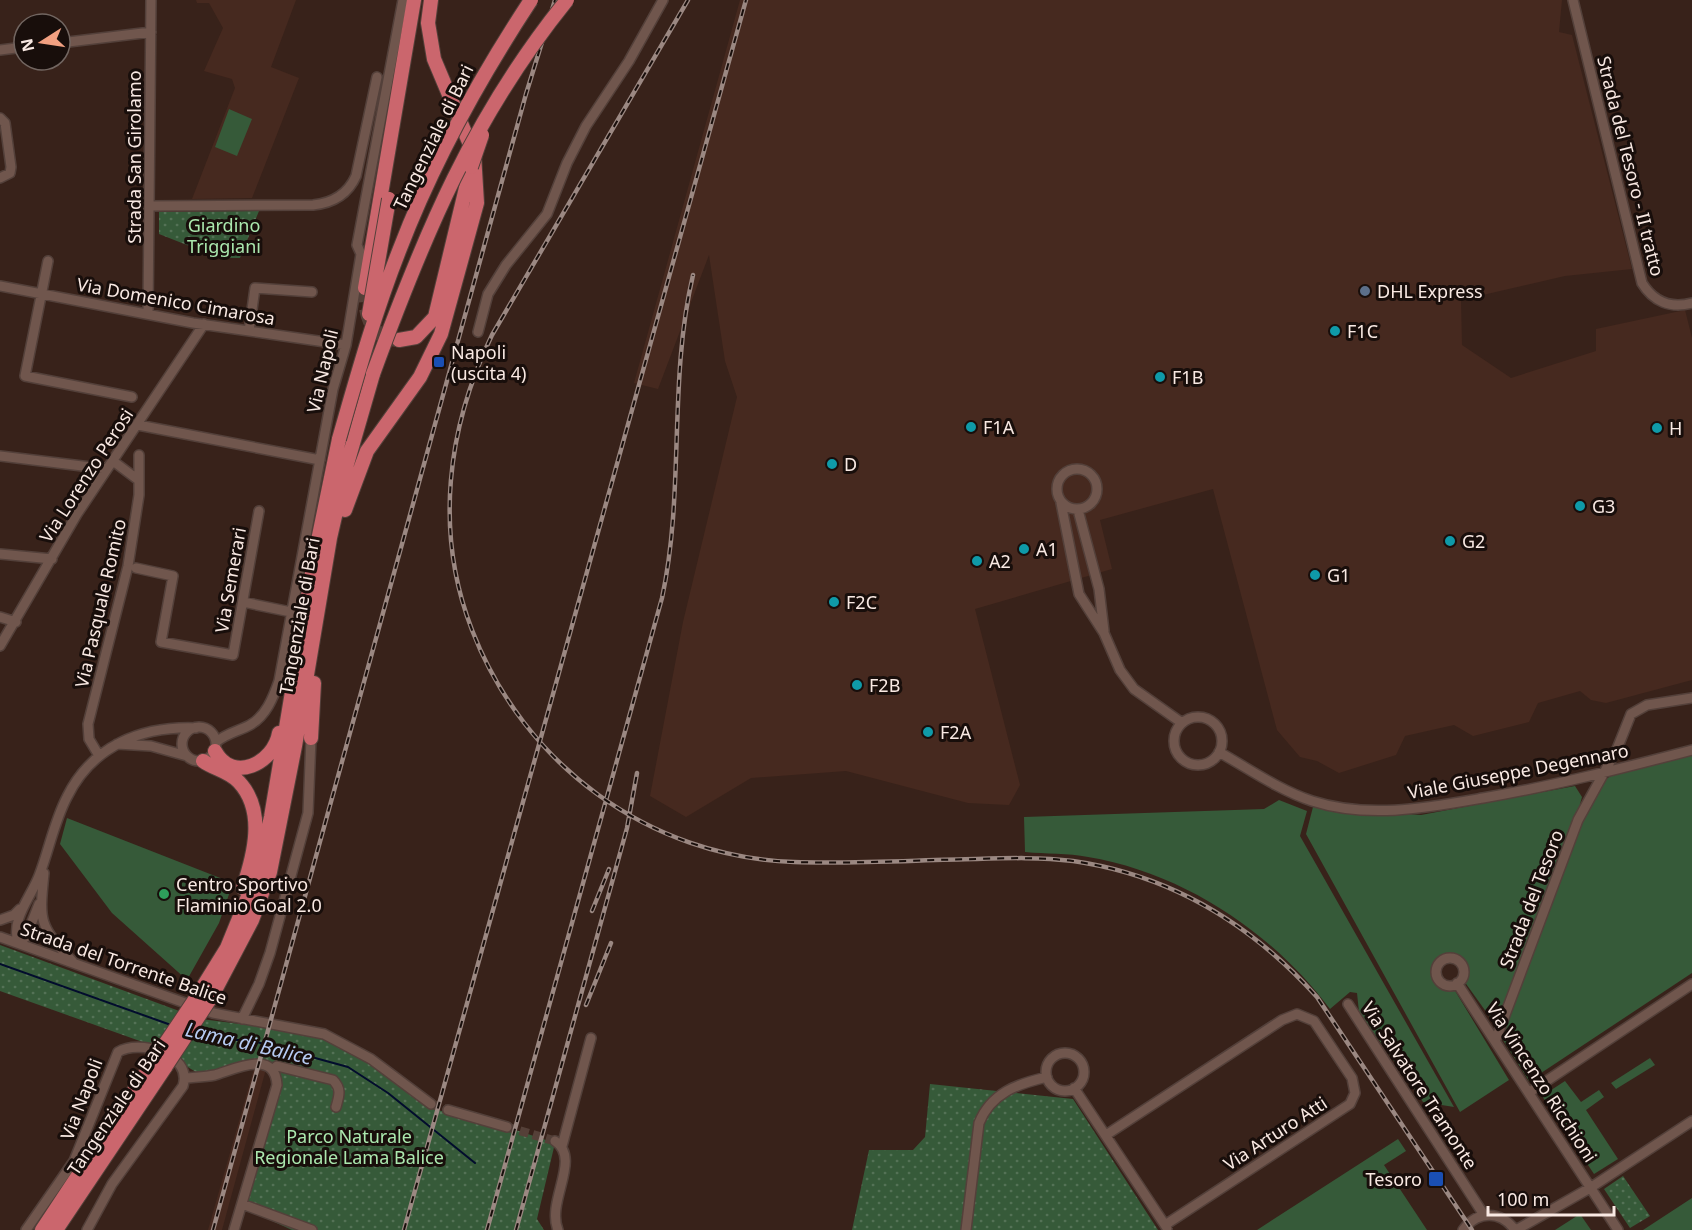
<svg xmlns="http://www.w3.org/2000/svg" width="1692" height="1230" viewBox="0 0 1692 1230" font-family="'Noto Sans',sans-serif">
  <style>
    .built { fill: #46291f }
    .green { fill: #365a39 }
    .park { fill: url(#park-dots) }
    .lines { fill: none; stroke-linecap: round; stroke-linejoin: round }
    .stream { stroke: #020c2d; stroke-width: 2 }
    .minor-tunnel { stroke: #554038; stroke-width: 9; stroke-dasharray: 9 4.5; stroke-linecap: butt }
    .highway-tunnel { stroke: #554038; stroke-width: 14; stroke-dasharray: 14 7; stroke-linecap: butt }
    .minor-casing { stroke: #53403a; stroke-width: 12 }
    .highway-casing { stroke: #53403a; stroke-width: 16 }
    .minor { stroke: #70564d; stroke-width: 9 }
    .highway { stroke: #cb666d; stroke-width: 14 }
    .rail-casing { stroke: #9b8882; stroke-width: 4.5 }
    .rail { stroke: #180e0b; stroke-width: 2; stroke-dasharray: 7; stroke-linecap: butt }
    .highway-bridge-casing { stroke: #53403a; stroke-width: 16; stroke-linecap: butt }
    .highway-bridge { stroke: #cb666d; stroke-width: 14 }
    .service-dot { fill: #5c6f8a; stroke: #180e0b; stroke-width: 2 }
    .culture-dot { fill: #0f9aa8; stroke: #180e0b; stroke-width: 2 }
    .transit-dot { fill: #1a4fb4; stroke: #180e0b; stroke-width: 2 }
    .leisure-dot { fill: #2e9e5b; stroke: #180e0b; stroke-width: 2 }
    .labels { text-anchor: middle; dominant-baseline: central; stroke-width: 6; stroke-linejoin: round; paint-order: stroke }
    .street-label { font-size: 18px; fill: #f9e9e3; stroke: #180e0b }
    .park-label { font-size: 18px; fill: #abe8ae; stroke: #180e0b }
    .poi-label { font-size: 18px; fill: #f9e9e3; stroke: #180e0b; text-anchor: start }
    .water-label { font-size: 20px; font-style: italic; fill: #b6cbf3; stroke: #180e0b }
  </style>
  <defs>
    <pattern id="park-dots" width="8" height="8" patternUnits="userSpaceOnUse" patternTransform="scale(1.5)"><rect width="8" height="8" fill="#365a39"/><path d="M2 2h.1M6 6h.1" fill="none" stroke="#547256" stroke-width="1.8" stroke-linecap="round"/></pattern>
  </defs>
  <rect width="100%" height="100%" fill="#38221a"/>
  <path class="built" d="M 196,0 L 296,0 L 271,67 L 299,78 L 252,198 L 192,199 L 235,88 L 232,79 L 204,71 L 223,28 L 209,3 L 197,3 Z
    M 740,0 L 1562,0 L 1559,32 L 1572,35 L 1632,269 L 1565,276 L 1461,300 L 1462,345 L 1511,378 L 1596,351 L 1596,329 L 1685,310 L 1692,338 L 1692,680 L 1606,703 L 1591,700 L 1580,691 L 1538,703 L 1529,722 L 1473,736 L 1454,725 L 1405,736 L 1396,755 L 1339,773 L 1317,761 L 1300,757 L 1277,730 L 1213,489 L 1100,520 L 1112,569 L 975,609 L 1020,785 L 1009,805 L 968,803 L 846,771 L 751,778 L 686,817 L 650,796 L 683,622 L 737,397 L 725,361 L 709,255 L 658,389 L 634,383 Z
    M 255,1065 L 266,1069 L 222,1230 L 208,1230 Z"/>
  <path class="green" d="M 229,109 L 252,119 L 237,156 L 215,147 Z
    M 1692,755 L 1692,973 L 1529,1081 L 1501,1037 L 1577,832 L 1605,780 L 1612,775 Z
    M 1575,786 L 1582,797 L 1579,808 L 1497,1027 L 1464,981 C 1469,965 1464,955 1447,953 L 1433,964 L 1431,975 L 1439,988 L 1454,989 L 1509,1080 L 1460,1112 L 1306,834 L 1313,807 L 1421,815 Z
    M 1279,800 L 1307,811 L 1300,836 L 1454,1107 L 1423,1102 L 1359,1012 L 1357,993 L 1350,992 L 1330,1009 C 1273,933 1184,873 1088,857 C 1068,853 1046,854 1025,852 L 1024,817 L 1264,809 Z
    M 67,818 L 233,883 L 219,923 L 187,980 L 112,913 L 60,844 Z
    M 1650,1058 L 1655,1065 L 1616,1089 L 1611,1083 Z
    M 1565,1081 L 1581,1102 L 1599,1090 L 1604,1097 L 1586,1110 L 1618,1159 L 1594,1174 L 1542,1096 Z
    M 1398,1139 L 1406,1151 L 1384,1165 L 1427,1230 L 1257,1230 Z
    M 1692,1198 L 1692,1230 L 1643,1230 Z
    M 1580,1214 L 1591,1230 L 1555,1230 Z"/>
  <path class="park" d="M 259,211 L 240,258 L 220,258 L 159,234 L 159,212 Z
    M 0,945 L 201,1019 L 311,1033 L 351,1048 L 407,1083 L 437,1110 L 488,1121 L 555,1143 L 537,1219 L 544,1230 L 292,1230 L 241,1207 L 274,1091 L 272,1072 L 248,1067 L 206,1078 L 151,1045 L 0,991 Z
    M 930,1084 L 1073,1099 L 1158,1230 L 852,1230 L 869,1150 L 913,1150 L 925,1137 Z
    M 1623,1176 L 1650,1216 L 1630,1228 L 1604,1189 Z"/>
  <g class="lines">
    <path class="stream" d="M 0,964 L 171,1025
      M 194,1033 L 207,1038 L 253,1041 L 348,1067 L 388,1093 L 475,1163"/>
    <path class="minor-tunnel" d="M 431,1104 L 448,1110
      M 507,1127 L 555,1141"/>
    <path class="highway-tunnel" d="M 365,288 C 364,312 369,338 397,340"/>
    <defs>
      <path id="minor" d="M 1573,0 L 1642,283 C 1653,301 1670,309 1692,303
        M 60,43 L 151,32
        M 0,50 L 24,47
        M 0,118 L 5,123 L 11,167 L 10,173 L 0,178
        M 150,206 L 313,205 C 333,203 348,194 356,176 L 377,77
        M 48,261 L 25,376 L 132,397
        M 0,286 L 193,323 L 346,345
        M 148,314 L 151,0
        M 249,331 L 255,288 L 312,292
        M 478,332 L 488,294 L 506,265 L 547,214 L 567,163 L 586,126 L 629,61 L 663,0
        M 138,425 L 320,460
        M 0,456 L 107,469
        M 113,461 L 137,479
        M1057 489a20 20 0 1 1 40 0a20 20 0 1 1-40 0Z
        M 1061,503 L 1079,594 L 1104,633 L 1120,670 L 1134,689 L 1182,723
        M 1078,510 L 1099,589 L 1104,631
        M 0,554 L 52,559
        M 136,568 L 173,576 L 161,642 L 233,655 L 259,511
        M 243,602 L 291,612
        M 0,617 L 16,622
        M 0,646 L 77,514 L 204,324
        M1174 741a24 24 0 1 1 48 0a24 24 0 1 1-48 0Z
        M182 744a17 17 0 1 1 34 0a17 17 0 1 1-34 0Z
        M 216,742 C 227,733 239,731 250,725 C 266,716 273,698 279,681 L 333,389 L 346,345 L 361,254 L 357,245 L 403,0
        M 117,744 L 151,746 L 187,756
        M 1219,752 C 1249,769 1279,790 1312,801 C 1368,819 1426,808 1483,798 C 1553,786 1623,768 1692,750
        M 98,754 L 89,739 L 88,724 L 128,566 L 139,495 L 139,455
        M 44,873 C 39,923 39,925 73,962
        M 0,920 L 14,915 L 20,909
        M 0,937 L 213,1013 L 324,1034 L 371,1059 L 431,1104
        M 18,943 C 11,918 30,899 39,876 C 49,850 54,822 67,797 C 92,746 141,726 196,728
        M 18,943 L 26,937 L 39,904
        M1436 972a14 14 0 1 1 28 0a14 14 0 1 1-28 0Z
        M 1457,983 L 1618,1230
        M 1348,1004 L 1484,1215
        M 242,1019 L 259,984 L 270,953 L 308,813 L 311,738
        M 1496,1039 L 1578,820 L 1617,749 L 1631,714 L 1647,705 L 1692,698
        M1046 1072a19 19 0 1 1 38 0a19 19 0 1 1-38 0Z
        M 272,1070 L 277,1066 L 333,1080 C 342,1089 339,1096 336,1107
        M 186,1078 C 196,1077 205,1077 215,1075 C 235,1069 275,1049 277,1085 L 234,1230
        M 1074,1088 L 1167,1228
        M 1530,1092 L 1692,984
        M 448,1110 L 507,1127
        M 1106,1135 L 1282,1020 L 1297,1014 L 1314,1021 L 1352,1078 L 1355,1093 L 1350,1104 L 1165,1225
        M 555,1141 C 582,1159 546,1201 558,1230
        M 562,1146 L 591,1038
        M 242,1204 L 312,1230
        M 26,1230 L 74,1161 L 118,1052 C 138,1039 193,1053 183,1086 L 112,1184 L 87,1230
        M 966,1230 L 979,1123 C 991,1093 1017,1084 1047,1077
        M 1463,1230 C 1478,1210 1501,1211 1515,1230
        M 1516,1230 L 1590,1188 L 1692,1121"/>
      <path id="highway" d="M 365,288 L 414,0
        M 399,340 L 416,337 L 435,317 L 471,167
        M 345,510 L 367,451 L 420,377 L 441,334 L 477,203 L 474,154 L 434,59 L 428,23 L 431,0
        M 311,738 L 314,683
        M 215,751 C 233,784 274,763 279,733
        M 203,761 C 214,769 229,771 239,782 C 266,811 254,855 243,888
        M 212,996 L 252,920 L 270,872 L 295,746 L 330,538 L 347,464 L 373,374
        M 196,998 L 227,948 L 258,872 L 271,817 L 315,555 L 339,439
        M 42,1230 L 155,1059
        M 56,1230 L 166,1066"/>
    </defs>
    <use href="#minor" class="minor-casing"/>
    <use href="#highway" class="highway-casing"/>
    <use href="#minor" class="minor"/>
    <use href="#highway" class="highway"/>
    <defs>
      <path id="rail" d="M 688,0 L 492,335 C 447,428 434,532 472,630 C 524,765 649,857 794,862 C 855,864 916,860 976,859 C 1009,858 1041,857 1073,861 C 1171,875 1252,925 1317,997 L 1472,1230
        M 592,911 L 609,869
        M 586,1005 L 611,943
        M 213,1230 L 526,94 L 555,0
        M 404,1230 L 746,0
        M 487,1230 L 662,598 C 685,492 668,381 693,275
        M 516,1230 L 627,828 L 637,773"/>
    </defs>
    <use href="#rail" class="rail-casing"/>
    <use href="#rail" class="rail"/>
    <defs>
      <path id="highway-bridge" d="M 471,167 L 482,135
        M 369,314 L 389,199
        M 373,374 C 424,235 473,116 567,0
        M 339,439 C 357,376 375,312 399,251 C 433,162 479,79 531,0
        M 155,1059 L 196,998
        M 166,1066 L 212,996"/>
    </defs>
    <use href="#highway-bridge" class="highway-bridge-casing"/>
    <use href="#highway-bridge" class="highway-bridge"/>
  </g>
  <circle class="service-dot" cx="1365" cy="291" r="6"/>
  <g class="culture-dot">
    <circle cx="1335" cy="331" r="6"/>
    <circle cx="1160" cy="377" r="6"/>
    <circle cx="971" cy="427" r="6"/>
    <circle cx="1657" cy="428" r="6"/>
    <circle cx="832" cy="464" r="6"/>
    <circle cx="1580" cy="506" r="6"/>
    <circle cx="1450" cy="541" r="6"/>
    <circle cx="1024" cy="549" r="6"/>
    <circle cx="977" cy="561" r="6"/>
    <circle cx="1315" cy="575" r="6"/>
    <circle cx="834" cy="602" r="6"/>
    <circle cx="857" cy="685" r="6"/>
    <circle cx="928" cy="732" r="6"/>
  </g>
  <g class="transit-dot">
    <rect x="433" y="356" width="12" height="12" rx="3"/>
    <rect x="1428" y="1171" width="16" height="16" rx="3"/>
  </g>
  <circle class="leisure-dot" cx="164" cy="894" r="6"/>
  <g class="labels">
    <g class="street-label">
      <text transform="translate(433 137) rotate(-64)">Tangenziale di Bari</text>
      <text transform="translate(134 157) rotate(-90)">Strada San Girolamo</text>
      <text transform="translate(1631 166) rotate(76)">Strada del Tesoro - II tratto</text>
      <text transform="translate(176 301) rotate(10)">Via Domenico Cimarosa</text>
      <text transform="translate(322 371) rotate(-77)">Via Napoli</text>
      <text transform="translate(86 475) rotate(-57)">Via Lorenzo Perosi</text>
      <text transform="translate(230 580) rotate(-80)">Via Semerari</text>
      <text transform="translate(100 603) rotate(-77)">Via Pasquale Romito</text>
      <text transform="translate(299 616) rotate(-80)">Tangenziale di Bari</text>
      <text transform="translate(1518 771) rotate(-11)">Viale Giuseppe Degennaro</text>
      <text transform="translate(1531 899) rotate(-69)">Strada del Tesoro</text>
      <text transform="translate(124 963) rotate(19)">Strada del Torrente Balice</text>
      <text transform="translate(1542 1082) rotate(57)">Via Vincenzo Ricchioni</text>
      <text transform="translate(1420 1085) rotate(57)">Via Salvatore Tramonte</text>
      <text transform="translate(81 1099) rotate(-69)">Via Napoli</text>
      <text transform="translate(116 1107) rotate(-56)">Tangenziale di Bari</text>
      <text transform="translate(1275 1133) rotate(-33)">Via Arturo Atti</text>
    </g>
    <g class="park-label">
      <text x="224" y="225">Giardino<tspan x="224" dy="21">Triggiani</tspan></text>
      <text x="349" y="1136">Parco Naturale<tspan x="349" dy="21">Regionale Lama Balice</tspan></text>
    </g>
    <g class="poi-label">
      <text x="1377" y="291">DHL Express</text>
      <text x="1347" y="331">F1C</text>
      <text x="451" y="352">Napoli<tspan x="451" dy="21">(uscita 4)</tspan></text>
      <text x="1172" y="377">F1B</text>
      <text x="983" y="427">F1A</text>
      <text x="1669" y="428">H</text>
      <text x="844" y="464">D</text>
      <text x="1592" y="506">G3</text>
      <text x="1462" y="541">G2</text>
      <text x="1036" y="549">A1</text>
      <text x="989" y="561">A2</text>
      <text x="1327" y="575">G1</text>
      <text x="846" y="602">F2C</text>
      <text x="869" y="685">F2B</text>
      <text x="940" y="732">F2A</text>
      <text x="176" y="884">Centro Sportivo<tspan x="176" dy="21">Flaminio Goal 2.0</tspan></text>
      <text x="1422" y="1179" text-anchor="end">Tesoro</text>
    </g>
    <g class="water-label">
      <text transform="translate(249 1043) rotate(13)">Lama di Balice</text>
    </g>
  </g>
  <g transform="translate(42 42) rotate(258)"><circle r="28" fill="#180e0b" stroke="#726661" stroke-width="1.5"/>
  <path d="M0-4.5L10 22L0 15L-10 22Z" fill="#f2a081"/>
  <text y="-9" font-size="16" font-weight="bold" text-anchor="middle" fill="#f9e9e3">N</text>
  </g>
  <path d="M1488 1206v9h126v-9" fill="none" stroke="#f9e9e3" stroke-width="3"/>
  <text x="1497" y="1206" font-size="18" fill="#f9e9e3" stroke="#180e0b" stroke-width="4.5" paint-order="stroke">100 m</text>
</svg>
